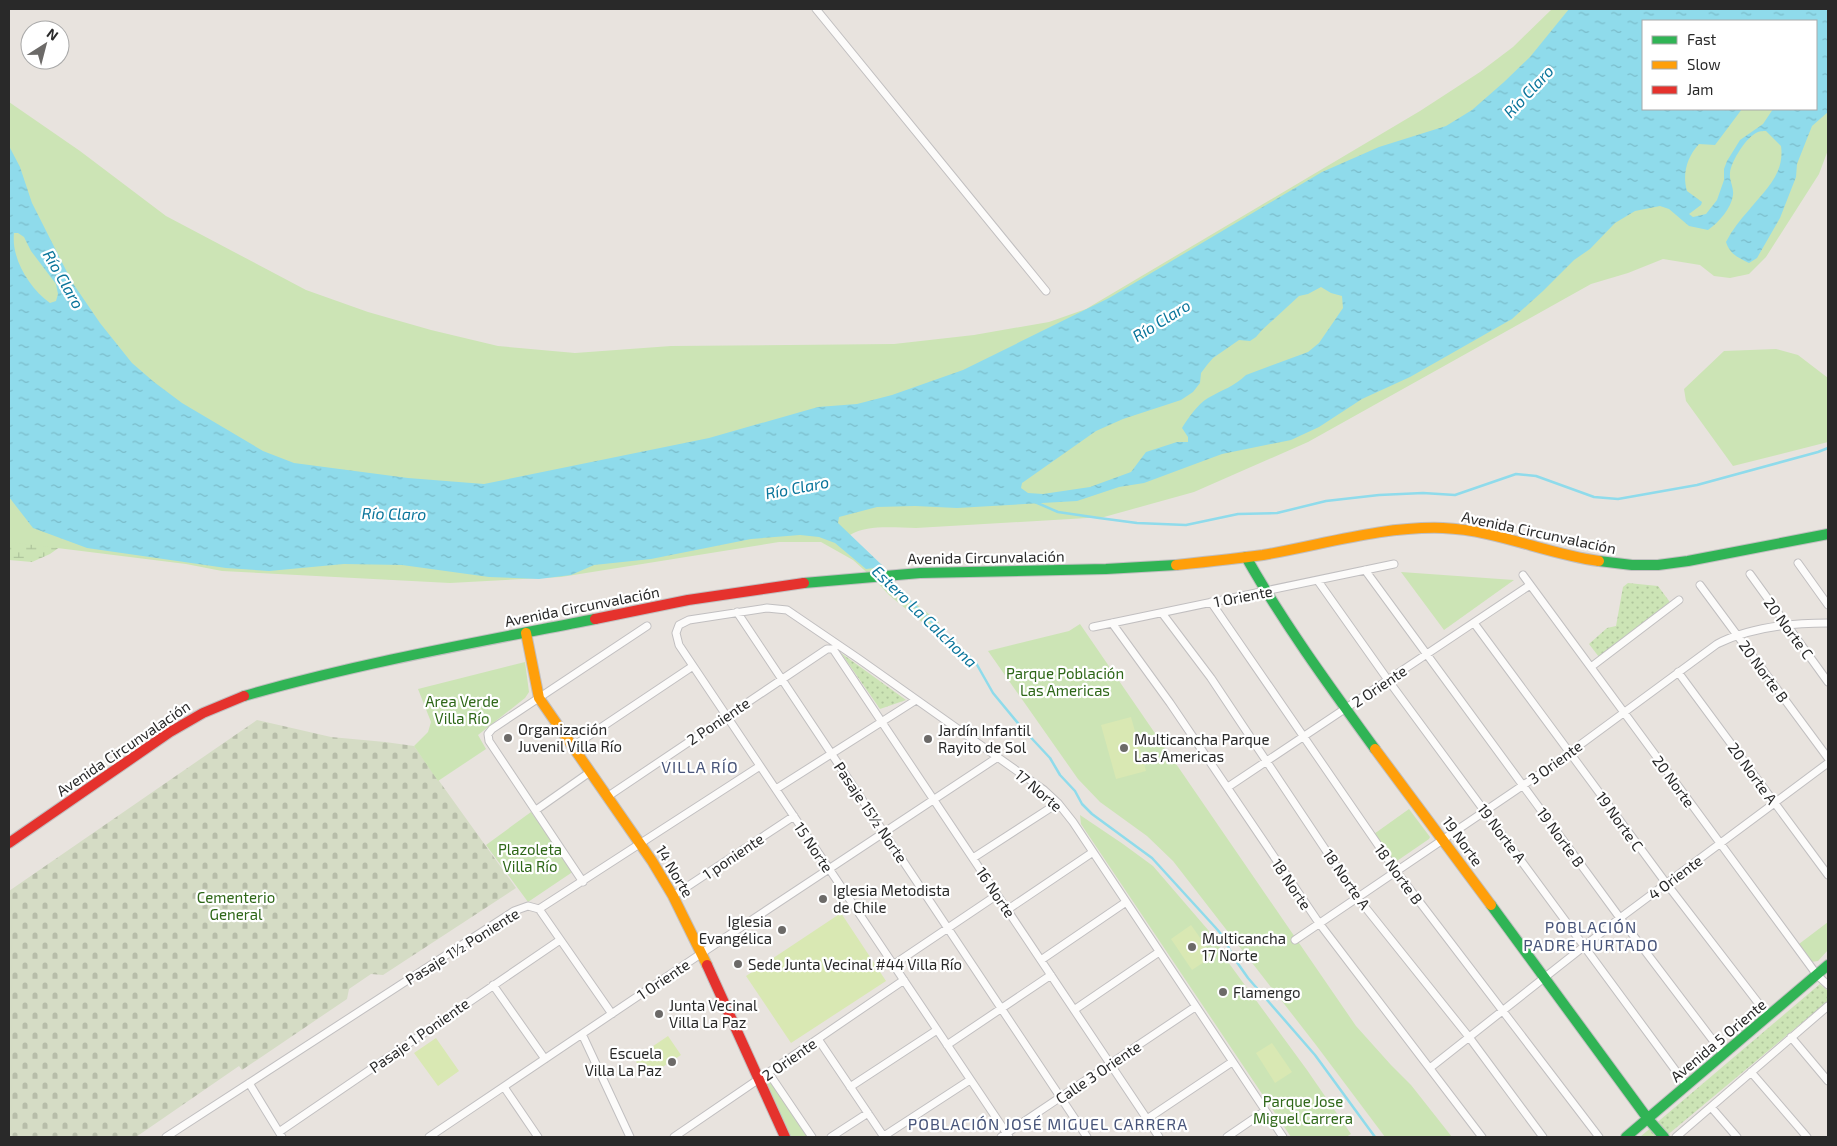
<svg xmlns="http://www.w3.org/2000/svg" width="1837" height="1146" viewBox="0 0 1837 1146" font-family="'Exo 2',sans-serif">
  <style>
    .grass { fill: url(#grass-dots) }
    .wetland { fill: url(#wetland-marsh) }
    .cemetery { fill: url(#cemetery-stones) }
    .park { fill: #cce4b5; fill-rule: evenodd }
    .pitch { fill: #d9e8b3 }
    .water { fill: url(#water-ripples); fill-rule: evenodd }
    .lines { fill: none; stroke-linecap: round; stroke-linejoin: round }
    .stream { stroke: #8fdbeb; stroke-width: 2.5 }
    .street-casing { stroke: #c1bfc0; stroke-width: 9 }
    .fast-casing { stroke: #c1bfc0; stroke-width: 12 }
    .slow-casing { stroke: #c1bfc0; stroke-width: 12 }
    .jam-casing { stroke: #c1bfc0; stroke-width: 12 }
    .street { stroke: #fcfbfa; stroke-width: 7 }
    .fast { stroke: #30b455; stroke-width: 10 }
    .slow { stroke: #ff9f0a; stroke-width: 10 }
    .jam { stroke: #e5322d; stroke-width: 10 }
    .poi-dot { fill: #6c6a68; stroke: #fff; stroke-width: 2 }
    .labels { text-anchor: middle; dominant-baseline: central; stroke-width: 4.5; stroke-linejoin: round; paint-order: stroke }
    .street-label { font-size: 15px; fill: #292929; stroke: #fff }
    .park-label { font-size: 15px; fill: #2e6718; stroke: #fff }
    .poi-label { font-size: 15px; fill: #292929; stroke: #fff; text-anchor: start }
    .water-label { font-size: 16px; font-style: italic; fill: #0a759b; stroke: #fff }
    .neighbourhood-label { font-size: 16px; letter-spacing: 1px; fill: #48557a; stroke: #fff }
  </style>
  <defs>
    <pattern id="grass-dots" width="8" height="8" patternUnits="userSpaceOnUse" patternTransform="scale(1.25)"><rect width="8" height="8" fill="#cce4b5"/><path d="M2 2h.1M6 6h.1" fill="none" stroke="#afc49c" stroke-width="1.8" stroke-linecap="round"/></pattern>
    <pattern id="wetland-marsh" width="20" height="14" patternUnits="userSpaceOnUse" patternTransform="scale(1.25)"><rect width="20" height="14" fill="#cce4b5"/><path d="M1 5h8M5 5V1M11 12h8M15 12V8" fill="none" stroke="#afc49c"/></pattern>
    <pattern id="cemetery-stones" width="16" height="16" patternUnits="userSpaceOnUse" patternTransform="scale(1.25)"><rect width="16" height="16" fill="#d5dcc5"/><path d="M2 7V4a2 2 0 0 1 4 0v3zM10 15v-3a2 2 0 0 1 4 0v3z" fill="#b7bda9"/></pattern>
    <pattern id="water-ripples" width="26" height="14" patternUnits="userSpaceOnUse" patternTransform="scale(1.25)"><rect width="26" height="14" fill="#8fdbeb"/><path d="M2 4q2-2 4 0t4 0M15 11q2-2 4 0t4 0" fill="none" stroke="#7bbcca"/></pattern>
  </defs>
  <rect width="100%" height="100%" fill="#e8e3de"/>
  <path class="grass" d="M 1628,583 L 1658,586 L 1672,605 L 1599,657 L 1589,644 L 1607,628 L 1616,626 L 1623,587 Z
    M 841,653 L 906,700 L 880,709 Z
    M 1820,984 L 1828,991 L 1828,1001 L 1665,1137 L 1640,1137 Z"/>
  <path class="wetland" d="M 9,486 L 78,534 L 50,554 L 32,562 L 9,560 Z"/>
  <path class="cemetery" d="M 257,720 L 331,737 L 385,742 L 414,746 L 516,888 L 383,975 L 371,974 L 349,989 L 347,999 L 242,1070 L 239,1066 L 136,1137 L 9,1137 L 9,891 Z"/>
  <path class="park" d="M 1552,9 L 1828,9 L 1828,150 L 1819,174 L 1766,257 L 1749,274 L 1730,278 L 1714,276 L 1700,265 L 1663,259 L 1628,273 L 1591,284 L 1308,442 L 1194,492 L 1104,517 L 916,528 C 895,528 868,524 850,535 L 898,590 L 939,622 L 933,631 L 889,595 L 873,578 L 853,560 L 821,542 L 779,542 L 561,577 L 450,583 L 222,571 L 186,564 L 9,542 L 9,102 L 80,151 L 166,216 L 306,290 L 368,312 L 431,330 L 498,346 L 575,353 L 671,346 L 894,344 L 974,335 L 1049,322 L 1086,309 L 1420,111 L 1480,72 L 1513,47 ZM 1643,21 L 1816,21 L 1816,109 L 1643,109 Z
    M 1776,349 L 1798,355 L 1828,378 L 1828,442 L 1733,466 L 1686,401 L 1684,389 L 1724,351 Z
    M 1401,572 L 1514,580 L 1444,630 Z
    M 1080,624 L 1356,1026 L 1391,1065 L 1411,1085 L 1452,1137 L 1385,1137 L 1316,1045 L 1173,861 L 1147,836 L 1100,802 L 1078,779 L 988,651 L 1069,631 Z
    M 525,662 L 529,692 L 525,698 L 478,735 L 486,749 L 438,781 L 414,746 L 428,732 L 431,722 L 418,689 Z
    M 1409,809 L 1430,837 L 1429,839 L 1394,863 L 1374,834 Z
    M 531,812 L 574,871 L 528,902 L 486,845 Z
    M 1080,815 L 1123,844 L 1153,866 L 1215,938 L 1228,962 L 1307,1070 L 1351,1134 L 1346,1137 L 1291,1137 L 1081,824 Z
    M 1828,922 L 1828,950 L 1818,961 L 1811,962 L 1799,944 Z
    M 769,1077 L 810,1137 L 787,1137 L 762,1081 Z"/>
  <path class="pitch" d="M 1131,717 L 1146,771 L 1116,779 L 1101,725 Z
    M 841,913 L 886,981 L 791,1043 L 746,976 Z
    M 1191,925 L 1213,956 L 1192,970 L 1171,939 Z
    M 668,1036 L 681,1055 L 647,1077 L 634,1059 Z
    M 436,1038 L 459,1071 L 438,1086 L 414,1053 Z
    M 1272,1043 L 1292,1072 L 1275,1083 L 1256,1053 Z"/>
  <path class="water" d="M 1569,9 L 1828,9 L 1828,112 L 1812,126 L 1797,164 L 1796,177 L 1780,218 L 1757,258 L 1749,263 C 1737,257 1730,254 1726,242 C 1732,230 1740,220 1749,210 C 1765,190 1785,174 1781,146 L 1766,131 C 1766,131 1759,131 1758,132 C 1747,136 1731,161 1730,173 C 1729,180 1734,187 1733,195 C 1731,209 1719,222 1708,230 L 1689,226 L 1669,209 L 1660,206 L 1635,211 L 1615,223 L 1590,249 L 1574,260 L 1543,291 L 1512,319 L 1410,377 L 1362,399 L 1319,427 L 1291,440 L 1222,454 L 1144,483 L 1119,487 L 1077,501 L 957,508 L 915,506 L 877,507 L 839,517 L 838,523 L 884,567 L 866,569 L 835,543 L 819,537 L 800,535 L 751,539 L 651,559 L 594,565 L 571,575 L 539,579 L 489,577 L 402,565 L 344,564 L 269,571 L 226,568 L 87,548 L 33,528 L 9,497 L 9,146 L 20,167 L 32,203 L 72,282 L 100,323 L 132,363 L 154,382 L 182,403 L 263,451 L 294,463 L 408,478 L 484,484 L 709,438 L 818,407 L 857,404 L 892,395 L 963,370 L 1109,298 L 1322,172 L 1379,147 L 1446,126 L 1472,110 L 1504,82 L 1530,57 ZM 1643,21 L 1816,21 L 1816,109 L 1773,109 L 1763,124 L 1740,140 L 1727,161 L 1724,169 L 1724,180 L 1717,200 L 1706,214 L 1693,217 L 1689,214 L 1701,205 L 1702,202 L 1687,191 C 1682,174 1687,157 1699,144 L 1715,145 L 1742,109 L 1643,109 ZM 14,233 L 18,233 L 24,237 L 31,251 L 56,284 L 58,294 L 56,301 L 50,303 C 29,288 11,258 14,233 ZM 1321,287 L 1331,293 L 1342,296 L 1343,308 L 1319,343 L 1308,352 L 1246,375 C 1235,386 1222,390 1208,398 C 1198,404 1188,418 1182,428 L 1188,437 L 1188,442 L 1177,442 L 1146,452 L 1131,472 L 1090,487 L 1043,494 L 1028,493 L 1021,488 L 1022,483 L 1096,431 L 1123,419 L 1181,400 L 1193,392 L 1200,383 L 1201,373 L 1207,365 L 1213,358 L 1239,340 L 1250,341 L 1256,337 L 1262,330 L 1299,296 L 1308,294 Z"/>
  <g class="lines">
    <path class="stream" d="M 1035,502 L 1058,512 L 1099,518 L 1137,523 L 1186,525 L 1238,514 L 1277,513 L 1326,501 L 1379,495 L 1423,493 L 1455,495 L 1516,474 L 1536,476 L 1594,497 L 1618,499 L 1697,485 L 1818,452 L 1828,448
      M 887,580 L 976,663 L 993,693 L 1022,728 L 1050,758 L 1060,775 L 1075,791 L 1082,804 L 1092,814 L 1152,858 L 1215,927 L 1222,935 L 1234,958 L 1248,978 L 1315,1055 L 1375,1137"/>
    <defs>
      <path id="street" d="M 816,9 L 1046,291
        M 1798,563 L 1828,605
        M 1365,570 L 1620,918 L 1724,1055
        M 1750,574 L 1828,682
        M 1523,575 L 1817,975 L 1828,985
        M 1318,581 L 1388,680 L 1687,1086
        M 1700,585 L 1828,758
        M 1211,602 L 1396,871 L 1599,1137
        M 737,612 L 1087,1137
        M 1162,613 L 1211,678 L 1357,897 L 1469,1037 L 1543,1137
        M 1112,623 L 1170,703 L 1319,923 L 1482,1137
        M 1474,623 L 1666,883 L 1769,1017
        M 1093,627 L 1394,564
        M 1591,667 L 1679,600
        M 1678,672 L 1828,875
        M 572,747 L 693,666
        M 1228,787 L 1530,585
        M 776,789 L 916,700
        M 607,797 L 827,649 L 833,649 L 1159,1137
        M 536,810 L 590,772
        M 973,858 L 1058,803
        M 583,882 L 489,741 L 488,734 L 492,729 L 647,626
        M 673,896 L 794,816
        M 539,909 L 612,1014
        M 1007,910 L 1093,852
        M 1295,940 L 1550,767 L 1717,644 C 1750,627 1791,623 1828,623
        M 1041,960 L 1126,902
        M 893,965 L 997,895
        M 493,985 L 545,1059
        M 1074,1010 L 1159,952
        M 582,1034 L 630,1137
        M 1791,1037 L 1828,1081
        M 818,1039 L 884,1137
        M 947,1045 L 1051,975
        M 1430,1068 L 1620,918 L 1828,763
        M 768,1072 L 812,1137
        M 1751,1072 L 1807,1137
        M 249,1083 L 282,1137
        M 504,1087 L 538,1137
        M 850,1087 L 937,1030
        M 1711,1107 L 1737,1137
        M 1147,1119 L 1232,1062
        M 279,1132 L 560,940
        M 884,1136 L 970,1080
        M 166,1137 L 514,911 L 528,906 L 539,909 L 760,766
        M 429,1137 L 702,953 L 998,757
        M 674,1137 L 904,980
        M 831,1137 L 868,1113
        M 1001,1137 L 1195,1007
        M 1009,1137 L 679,645 L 676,633 L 679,625 L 689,620 L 767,608 L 787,610 L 859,659 L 1044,790 L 1058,803 L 1073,822 L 1283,1137
        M 1227,1137 L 1265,1111
        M 1676,1137 L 1828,1006"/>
      <path id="fast" d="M 1246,557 C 1284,624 1330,687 1375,749
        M 1599,561 L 1632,565 L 1658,565 L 1688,561 L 1828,534
        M 804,583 L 920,573 L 1106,569 L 1176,565
        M 244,696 C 359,663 478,642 595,619
        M 1491,905 L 1648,1119 L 1664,1137
        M 1626,1137 L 1828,965"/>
      <path id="slow" d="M 1176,565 C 1205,562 1234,559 1263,555 C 1322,545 1382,526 1443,528 C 1497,530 1546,554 1599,561
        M 526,633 L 539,698 L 652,861 L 673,896 L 707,965
        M 1375,749 L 1491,905"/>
      <path id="jam" d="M 595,619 L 688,600 L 804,583
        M 9,843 L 170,732 L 203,713 L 244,696
        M 707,965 L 785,1137"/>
    </defs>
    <use href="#street" class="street-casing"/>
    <use href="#fast" class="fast-casing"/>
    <use href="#slow" class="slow-casing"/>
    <use href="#jam" class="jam-casing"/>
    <use href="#street" class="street"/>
    <use href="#fast" class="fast"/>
    <use href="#slow" class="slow"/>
    <use href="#jam" class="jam"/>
  </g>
  <g class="poi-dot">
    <circle cx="508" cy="738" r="5"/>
    <circle cx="928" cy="739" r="5"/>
    <circle cx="1124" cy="748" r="5"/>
    <circle cx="823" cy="899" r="5"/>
    <circle cx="782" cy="930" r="5"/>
    <circle cx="1192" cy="947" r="5"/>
    <circle cx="738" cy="964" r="5"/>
    <circle cx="1223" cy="992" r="5"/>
    <circle cx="659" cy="1014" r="5"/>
    <circle cx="672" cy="1062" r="5"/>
  </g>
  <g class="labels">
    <g class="street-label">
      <text transform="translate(1539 532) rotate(12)">Avenida Circunvalación</text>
      <text transform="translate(986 557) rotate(-1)">Avenida Circunvalación</text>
      <text transform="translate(1243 596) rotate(-11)">1 Oriente</text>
      <text transform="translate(582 606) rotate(-11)">Avenida Circunvalación</text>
      <text transform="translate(1789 628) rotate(54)">20 Norte C</text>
      <text transform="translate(1764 671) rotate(54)">20 Norte B</text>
      <text transform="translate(1379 686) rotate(-34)">2 Oriente</text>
      <text transform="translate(718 721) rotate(-34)">2 Poniente</text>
      <text transform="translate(123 748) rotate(-34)">Avenida Circunvalación</text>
      <text transform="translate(1555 762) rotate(-36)">3 Oriente</text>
      <text transform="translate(1753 773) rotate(54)">20 Norte A</text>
      <text transform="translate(1674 781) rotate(54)">20 Norte</text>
      <text transform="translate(1039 790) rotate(40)">17 Norte</text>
      <text transform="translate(871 812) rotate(56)">Pasaje 15½ Norte</text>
      <text transform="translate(1620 821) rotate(54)">19 Norte C</text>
      <text transform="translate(1502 833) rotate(53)">19 Norte A</text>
      <text transform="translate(1561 837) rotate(54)">19 Norte B</text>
      <text transform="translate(1463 841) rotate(54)">19 Norte</text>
      <text transform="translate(814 847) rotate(56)">15 Norte</text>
      <text transform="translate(733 856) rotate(-34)">1 poniente</text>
      <text transform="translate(675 871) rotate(59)">14 Norte</text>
      <text transform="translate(1399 874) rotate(54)">18 Norte B</text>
      <text transform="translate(1675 877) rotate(-37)">4 Oriente</text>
      <text transform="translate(1347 879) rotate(55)">18 Norte A</text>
      <text transform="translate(1292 884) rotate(56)">18 Norte</text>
      <text transform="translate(996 892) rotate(56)">16 Norte</text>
      <text transform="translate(462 946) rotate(-32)">Pasaje 1½ Poniente</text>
      <text transform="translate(663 979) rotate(-34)">1 Oriente</text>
      <text transform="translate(419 1035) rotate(-35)">Pasaje 1 Poniente</text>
      <text transform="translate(1718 1040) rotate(-40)">Avenida 5 Oriente</text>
      <text transform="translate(789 1059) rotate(-35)">2 Oriente</text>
      <text transform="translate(1098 1072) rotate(-34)">Calle 3 Oriente</text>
    </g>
    <g class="park-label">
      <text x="1065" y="673">Parque Población<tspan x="1065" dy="17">Las Americas</tspan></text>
      <text x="462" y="701">Area Verde<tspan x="462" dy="17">Villa Río</tspan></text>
      <text x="530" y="849">Plazoleta<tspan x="530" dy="17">Villa Río</tspan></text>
      <text x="236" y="897">Cementerio<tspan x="236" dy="17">General</tspan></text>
      <text x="1303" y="1101">Parque Jose<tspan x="1303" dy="17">Miguel Carrera</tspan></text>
    </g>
    <g class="poi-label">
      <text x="518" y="729">Organización<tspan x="518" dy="17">Juvenil Villa Río</tspan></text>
      <text x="938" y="730">Jardín Infantil<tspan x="938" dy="17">Rayito de Sol</tspan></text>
      <text x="1134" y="739">Multicancha Parque<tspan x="1134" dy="17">Las Americas</tspan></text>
      <text x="833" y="890">Iglesia Metodista<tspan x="833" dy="17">de Chile</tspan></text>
      <text x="772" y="921" text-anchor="end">Iglesia<tspan x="772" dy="17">Evangélica</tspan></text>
      <text x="1202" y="938">Multicancha<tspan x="1202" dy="17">17 Norte</tspan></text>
      <text x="748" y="964">Sede Junta Vecinal #44 Villa Río</text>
      <text x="1233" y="992">Flamengo</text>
      <text x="669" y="1005">Junta Vecinal<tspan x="669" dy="17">Villa La Paz</tspan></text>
      <text x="662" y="1053" text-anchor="end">Escuela<tspan x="662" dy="17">Villa La Paz</tspan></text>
    </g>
    <g class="water-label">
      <text transform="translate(1528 91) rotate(-47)">Río Claro</text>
      <text transform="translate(64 279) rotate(60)">Río Claro</text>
      <text transform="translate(1161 320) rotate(-32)">Río Claro</text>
      <text transform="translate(797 487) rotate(-11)">Río Claro</text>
      <text transform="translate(394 513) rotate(1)">Río Claro</text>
      <text transform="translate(925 616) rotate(44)">Estero La Calchona</text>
    </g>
    <g class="neighbourhood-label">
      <text x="700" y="766">VILLA RÍO</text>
      <text x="1591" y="926">POBLACIÓN<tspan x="1591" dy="18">PADRE HURTADO</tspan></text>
      <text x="1048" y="1123">POBLACIÓN JOSÉ MIGUEL CARRERA</text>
    </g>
  </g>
  <rect width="1837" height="1146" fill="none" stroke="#292929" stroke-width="20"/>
  <rect x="1642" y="20" width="175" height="90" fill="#ffffff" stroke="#a9a9a9"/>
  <rect x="1652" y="36" width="25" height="8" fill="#30b455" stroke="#a9a9a9"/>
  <text x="1687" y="45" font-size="15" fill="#292929">Fast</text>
  <rect x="1652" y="61" width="25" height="8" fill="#ff9f0a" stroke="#a9a9a9"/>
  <text x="1687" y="70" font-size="15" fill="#292929">Slow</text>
  <rect x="1652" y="86" width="25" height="8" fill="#e5322d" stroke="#a9a9a9"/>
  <text x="1687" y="95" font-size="15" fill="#292929">Jam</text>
  <g transform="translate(45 45) rotate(36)"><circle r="24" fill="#ffffff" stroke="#a9a9a9"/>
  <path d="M0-4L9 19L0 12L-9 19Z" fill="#6c6a68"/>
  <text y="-8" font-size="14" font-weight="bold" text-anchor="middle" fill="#292929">N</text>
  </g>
</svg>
